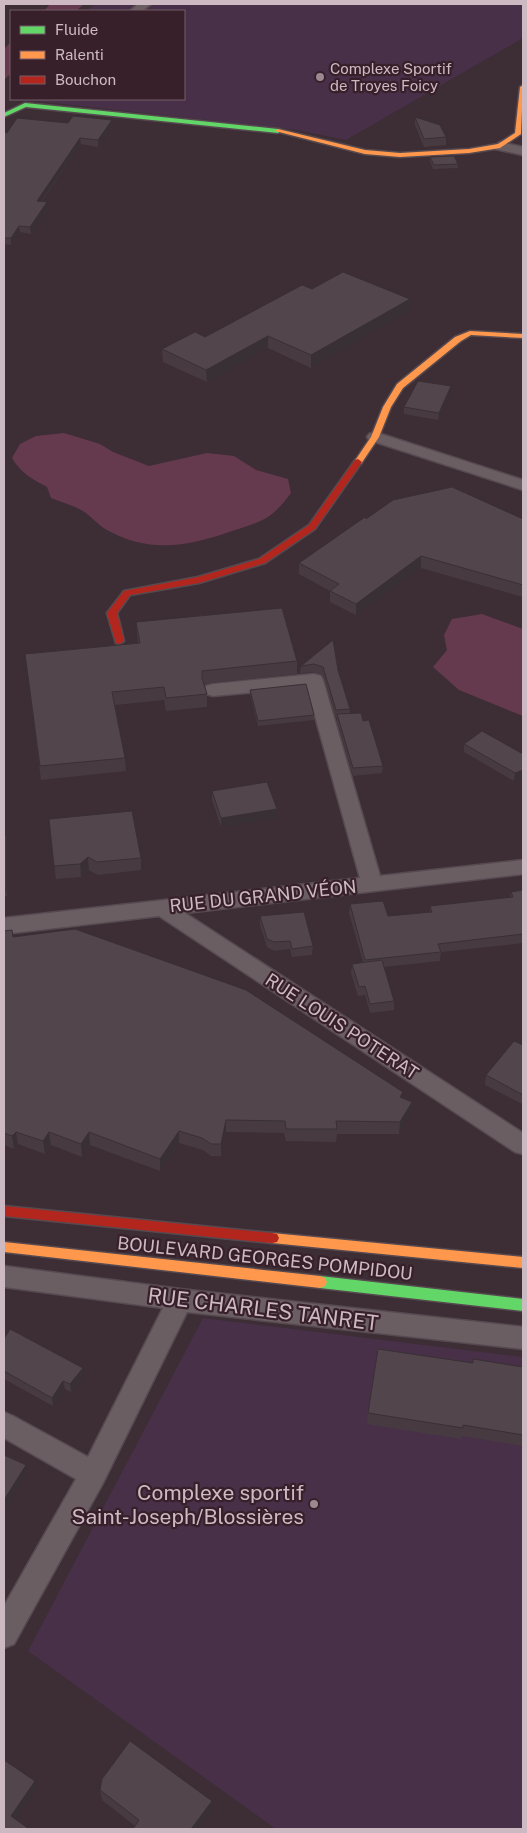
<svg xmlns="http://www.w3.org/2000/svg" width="527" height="1833" viewBox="0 0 527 1833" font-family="'Public Sans',sans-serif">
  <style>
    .green { fill: #473048 }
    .water { fill: #663a4e }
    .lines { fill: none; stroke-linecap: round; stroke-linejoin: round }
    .street-casing { stroke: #564a50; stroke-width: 3 }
    .fast-casing { stroke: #564a50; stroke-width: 3 }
    .slow-casing { stroke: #564a50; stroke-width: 3 }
    .jam-casing { stroke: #564a50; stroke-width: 3 }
    .street { fill: #6b5e63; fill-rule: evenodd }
    .fast { fill: #63d668; fill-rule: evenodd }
    .slow { fill: #ff974d; fill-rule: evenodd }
    .jam { fill: #b3261e; fill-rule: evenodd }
    .wall { fill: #473b41 }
    .shaded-wall { fill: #393035 }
    .building { fill: #52454c; stroke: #393035 }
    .poi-dot { fill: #9b8890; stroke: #38202b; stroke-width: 2 }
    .labels { text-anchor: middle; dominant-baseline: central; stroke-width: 4.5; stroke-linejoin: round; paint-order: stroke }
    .far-poi-label { font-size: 15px; fill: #cdb9c1; stroke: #38202b; text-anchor: start }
    .street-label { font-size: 18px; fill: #cdb9c1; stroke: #38202b }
    .near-street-label { font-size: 21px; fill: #cdb9c1; stroke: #38202b }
    .near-poi-label { font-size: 21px; fill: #cdb9c1; stroke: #38202b; text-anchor: end }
  </style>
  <rect width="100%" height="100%" fill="#3d2d35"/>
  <path class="green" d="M 94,4 L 523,4 L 523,38 L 346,140 L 297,130 L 36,101 L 8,101 L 11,97 L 184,99 L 184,11 L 87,11 Z
    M 203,1318 L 523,1357 L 523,1829 L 276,1829 L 28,1651 Z"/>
  <path class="water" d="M 50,4 L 84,4 L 76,11 L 44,11 Z
    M 11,42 L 11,73 L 4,80 L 4,49 Z
    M 64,433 L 100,444 L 113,452 L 149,466 L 207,453 L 234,456 L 256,470 L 288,479 L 291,493 C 271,520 263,521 232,531 C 189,546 150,554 107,530 C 98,525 91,516 83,511 C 73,505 61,502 51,498 L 47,487 C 32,479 21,473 12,458 L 20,444 L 36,436 Z
    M 482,614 L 523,629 L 523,716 L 459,690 L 433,667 L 447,650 L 444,635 L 452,619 Z"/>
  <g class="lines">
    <defs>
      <path id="street" d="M 138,4 L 151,4 L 142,11 L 130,11 Z
        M 500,142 L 523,147 L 523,155 L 495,149 L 494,146 Z
        M 375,432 L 523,480 L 523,490 L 369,440 L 367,437 L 369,434 Z
        M 314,674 L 321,676 L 323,680 L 380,876 L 523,860 L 523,874 L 185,913 L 523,1133 L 523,1154 L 515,1152 L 159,916 L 4,934 L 4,918 L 360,878 L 307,687 L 213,696 L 206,694 L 204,690 L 206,686 L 213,684 Z
        M 4,1266 L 180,1289 L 523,1327 L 523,1349 L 187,1312 L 103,1483 L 14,1644 L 4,1648 L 4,1606 L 76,1479 L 4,1438 L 4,1412 L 13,1416 L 88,1457 L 163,1308 L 4,1287 Z"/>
      <path id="fast" d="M 25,103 L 278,129 L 281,131 L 278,133 L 26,107 L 4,117 L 4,113 Z
        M 320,1276 L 523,1299 L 523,1311 L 320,1288 L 315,1286 L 313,1282 L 315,1278 Z"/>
      <path id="slow" d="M 523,85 L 521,134 L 500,148 L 469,153 L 400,157 L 365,154 L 275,131 L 278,129 L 365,150 L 400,153 L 469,149 L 498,144 L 515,133 L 520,87 Z
        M 470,331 L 523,334 L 523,338 L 471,335 L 461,341 L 403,388 L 391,407 L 379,437 L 361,464 L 355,464 L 354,462 L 371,437 L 383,407 L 397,384 L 455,337 Z
        M 272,1233 L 523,1257 L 523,1268 L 272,1243 L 267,1242 L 265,1238 L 267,1234 Z
        M 4,1242 L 320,1276 L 325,1278 L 327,1282 L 325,1286 L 320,1288 L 4,1252 Z"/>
      <path id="jam" d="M 358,459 L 362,462 L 315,529 L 265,563 L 199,583 L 130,595 L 117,613 L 124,641 L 119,644 L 116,643 L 107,613 L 124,591 L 198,577 L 259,559 L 309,525 L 355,460 Z
        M 4,1206 L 272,1233 L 277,1234 L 279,1238 L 277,1242 L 272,1243 L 4,1216 Z"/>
    </defs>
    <use href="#street" class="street-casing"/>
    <use href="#fast" class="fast-casing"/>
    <use href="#slow" class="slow-casing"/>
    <use href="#jam" class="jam-casing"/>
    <use href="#street" class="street"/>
    <use href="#fast" class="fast"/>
    <use href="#slow" class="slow"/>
    <use href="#jam" class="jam"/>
  </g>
  <path class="wall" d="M 415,117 L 446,137 L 446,145 L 424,147 L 415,125 Z
    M 112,120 L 112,126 L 98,147 L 81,144 L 42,201 L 48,208 L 31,234 L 20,232 L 11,245 L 4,244 L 4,132 L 7,133 L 68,123 Z
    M 430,157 L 458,164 L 458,168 L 433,169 L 430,161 Z
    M 312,289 L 410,299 L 409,311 L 311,368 L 268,348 L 207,382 L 163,362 L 162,349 L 205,337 Z
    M 450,394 L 438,420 L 404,414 L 404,407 Z
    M 366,519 L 523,519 L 523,597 L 421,568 L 356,615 L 330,602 L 330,591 L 299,574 L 299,563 Z
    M 136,622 L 297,661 L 297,674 L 204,684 L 207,694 L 207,707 L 166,711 L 164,700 L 115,705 L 125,758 L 126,771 L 41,780 L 25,654 L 138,643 L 137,635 Z
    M 333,640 L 338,670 L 350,709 L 350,713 L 363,721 L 383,766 L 382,773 L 353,776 L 337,722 L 337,718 L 336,718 L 323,675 L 314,672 L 300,673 L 301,666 Z
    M 250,690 L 314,715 L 314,720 L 258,726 L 250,694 Z
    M 464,744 L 523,754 L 514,781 L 464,752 Z
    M 212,791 L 277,818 L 221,827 L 212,800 Z
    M 49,819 L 141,858 L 141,870 L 98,875 L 89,870 L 81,877 L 56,879 Z
    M 6,835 L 7,842 L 7,896 L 4,896 L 4,836 Z
    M 523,890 L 523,943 L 441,952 L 440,961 L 384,967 L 394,1001 L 394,1010 L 370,1013 L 365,995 L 358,996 L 351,973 L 352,964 L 363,962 L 349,913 L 350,904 L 388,916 L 430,912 L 430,906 L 510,897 L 511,892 Z
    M 260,916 L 313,946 L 312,955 L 292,957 L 290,949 L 274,951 L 267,947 L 260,925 Z
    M 4,931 L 13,937 L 412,1102 L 411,1114 L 399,1134 L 337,1134 L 336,1142 L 286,1141 L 284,1133 L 226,1132 L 221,1156 L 211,1156 L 203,1150 L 179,1143 L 160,1171 L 90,1145 L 82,1157 L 51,1145 L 45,1154 L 18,1144 L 14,1149 L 4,1145 Z
    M 523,1045 L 523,1102 L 522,1104 L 485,1085 L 486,1075 Z
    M 4,1339 L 84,1376 L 71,1392 L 65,1389 L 53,1406 L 4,1379 Z
    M 473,1363 L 523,1367 L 523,1446 L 462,1436 L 461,1439 L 367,1424 L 368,1413 Z
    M 100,1790 L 212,1801 L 212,1810 L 199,1829 L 133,1829 L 135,1826 L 102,1800 Z"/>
  <path class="shaded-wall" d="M 112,120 L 112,126 L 98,147 L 98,140 Z
    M 80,138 L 81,144 L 37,207 L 37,201 Z
    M 47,202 L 48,208 L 31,234 L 30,227 Z
    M 19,226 L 20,232 L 11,245 L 11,238 Z
    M 410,299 L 409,311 L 311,368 L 311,355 Z
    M 268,336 L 268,348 L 207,382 L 206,370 Z
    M 451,386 L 450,394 L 438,420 L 439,413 Z
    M 421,556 L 421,568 L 356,615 L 356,604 Z
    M 523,770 L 523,778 L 514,781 L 515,773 Z
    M 277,809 L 277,818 L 221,827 L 221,818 Z
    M 6,835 L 7,842 L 7,896 L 6,890 Z
    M 88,857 L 89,870 L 81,877 L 80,864 Z
    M 412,1102 L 411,1114 L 399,1134 L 400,1122 Z
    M 226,1120 L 226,1132 L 221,1156 L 221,1144 Z
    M 179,1131 L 179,1143 L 160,1171 L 160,1159 Z
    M 16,1132 L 18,1144 L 14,1149 L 12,1136 Z
    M 49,1132 L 51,1145 L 45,1154 L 43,1141 Z
    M 89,1132 L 90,1145 L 82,1157 L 81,1144 Z
    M 83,1368 L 84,1376 L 71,1392 L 70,1384 Z
    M 63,1381 L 65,1389 L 53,1406 L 52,1398 Z
    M 26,1465 L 27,1474 L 4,1511 L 4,1500 Z
    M 35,1781 L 37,1788 L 13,1823 L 11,1816 Z
    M 212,1801 L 212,1810 L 199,1829 L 191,1829 Z"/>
  <path class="building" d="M 73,116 L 112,120 L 98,140 L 80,138 L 37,201 L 47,202 L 30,227 L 19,226 L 11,238 L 4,238 L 4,132 L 7,133 L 17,118 L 68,123 Z
    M 415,117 L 440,125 L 446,137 L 424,139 Z
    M 454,156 L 458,164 L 434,165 L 430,157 Z
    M 343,272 L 410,299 L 311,355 L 268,336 L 206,370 L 162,349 L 195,332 L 205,337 L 302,285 L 312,289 Z
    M 418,381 L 451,386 L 439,413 L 404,407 Z
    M 452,487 L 523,519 L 523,585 L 421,556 L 356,604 L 330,591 L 339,584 L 299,563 L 365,517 L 366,519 L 393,500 Z
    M 282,608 L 297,661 L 202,671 L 202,678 L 207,694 L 166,698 L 164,687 L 112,692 L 125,758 L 40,766 L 25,654 L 140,643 L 136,622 Z
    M 333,640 L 338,670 L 350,709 L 336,710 L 323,667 L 314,664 L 301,666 Z
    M 306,684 L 314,715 L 258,721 L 250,690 Z
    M 361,713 L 363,721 L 369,720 L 383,766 L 353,768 L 337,714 Z
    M 482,731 L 523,754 L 523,770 L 515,773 L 464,744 Z
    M 267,782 L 277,809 L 221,818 L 212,791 Z
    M 132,811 L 141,858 L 97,862 L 88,857 L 80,864 L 54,866 L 49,819 Z
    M 6,835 L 6,890 L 4,890 L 4,836 Z
    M 523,890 L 523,934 L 438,944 L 441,952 L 365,960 L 350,904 L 383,901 L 388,916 L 432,912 L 430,906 L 513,897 L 511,892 Z
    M 304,912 L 313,946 L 292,949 L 290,941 L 274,942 L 267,939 L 260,916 Z
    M 75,929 L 246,990 L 403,1092 L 400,1097 L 412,1102 L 400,1122 L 336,1121 L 337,1129 L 286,1129 L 285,1121 L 226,1120 L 221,1144 L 211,1144 L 202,1138 L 179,1131 L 160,1159 L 89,1132 L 81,1144 L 49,1132 L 43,1141 L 16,1132 L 12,1136 L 4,1133 L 4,931 L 12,930 L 13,937 Z
    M 382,960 L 394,1001 L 370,1004 L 365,986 L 359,987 L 352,964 Z
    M 514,1041 L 523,1045 L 523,1095 L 486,1075 Z
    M 10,1329 L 83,1368 L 70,1384 L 63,1381 L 52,1398 L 4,1371 L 4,1339 Z
    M 378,1349 L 473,1363 L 473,1359 L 523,1367 L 523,1435 L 463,1425 L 463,1428 L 368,1413 Z
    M 4,1455 L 26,1465 L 4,1500 Z
    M 130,1741 L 212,1801 L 191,1829 L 133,1829 L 139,1820 L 100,1790 L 102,1779 Z
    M 4,1760 L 35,1781 L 11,1816 L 29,1829 L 4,1829 Z"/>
  <g class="poi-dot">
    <circle cx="320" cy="77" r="5"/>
    <circle cx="314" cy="1504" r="5"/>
  </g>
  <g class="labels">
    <g class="far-poi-label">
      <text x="330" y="68">Complexe Sportif<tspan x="330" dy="17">de Troyes Foicy</tspan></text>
    </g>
    <g class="street-label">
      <text transform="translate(263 896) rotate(-6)">RUE DU GRAND VÉON</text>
      <text transform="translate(342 1026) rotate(33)">RUE LOUIS POTERAT</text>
      <text transform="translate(265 1258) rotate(6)">BOULEVARD GEORGES POMPIDOU</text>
    </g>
    <g class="near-street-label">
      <text transform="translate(263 1309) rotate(7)">RUE CHARLES TANRET</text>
    </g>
    <g class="near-poi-label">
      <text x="304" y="1492">Complexe sportif<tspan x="304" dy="24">Saint-Joseph/Blossières</tspan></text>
    </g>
  </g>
  <rect width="527" height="1833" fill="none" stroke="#cdb9c1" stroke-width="10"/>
  <rect x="10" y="10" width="175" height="90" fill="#38202b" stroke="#745d67"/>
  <rect x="20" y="26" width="25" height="8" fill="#63d668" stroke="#745d67"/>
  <text x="55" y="35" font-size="15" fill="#cdb9c1">Fluide</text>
  <rect x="20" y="51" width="25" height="8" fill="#ff974d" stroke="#745d67"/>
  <text x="55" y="60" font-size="15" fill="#cdb9c1">Ralenti</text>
  <rect x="20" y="76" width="25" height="8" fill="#b3261e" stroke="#745d67"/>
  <text x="55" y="85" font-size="15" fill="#cdb9c1">Bouchon</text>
</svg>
